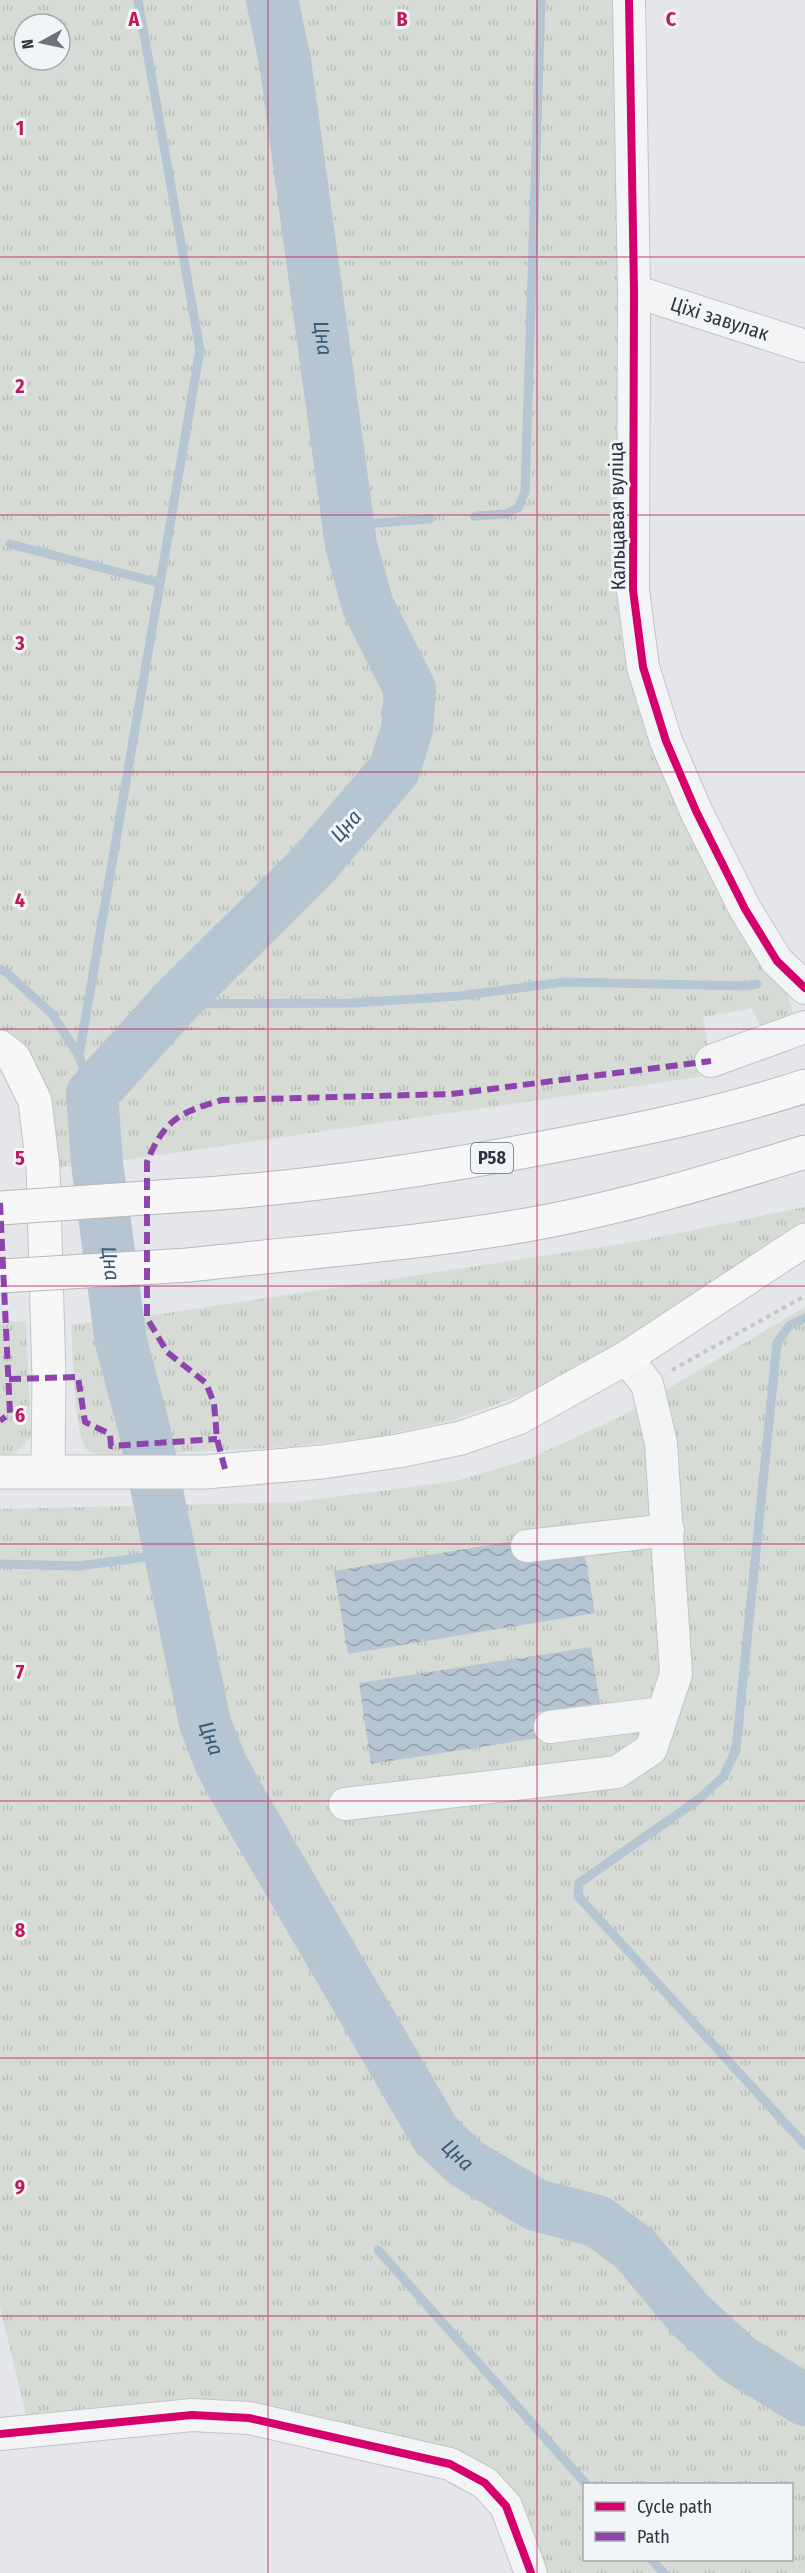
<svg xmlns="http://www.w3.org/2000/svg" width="805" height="2573" viewBox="0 0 805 2573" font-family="'Fira Sans Condensed',sans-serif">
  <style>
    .grass { fill: url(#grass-tufts); fill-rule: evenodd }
    .water { fill: url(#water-waves) }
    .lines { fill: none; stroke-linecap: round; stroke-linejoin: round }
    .stream { stroke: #b5c5d1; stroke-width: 9 }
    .river { stroke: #b5c5d1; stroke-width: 52 }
    .minor-casing { stroke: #c2c4c7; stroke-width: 34 }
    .major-casing { stroke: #c1c3c6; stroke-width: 35 }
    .highway-casing { stroke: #b6b9bc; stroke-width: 35 }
    .path { stroke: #c4c7c8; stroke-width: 4; stroke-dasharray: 4.5 4.5; stroke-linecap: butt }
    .minor { stroke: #f3f4f5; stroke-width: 32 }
    .major { stroke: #f7f7f7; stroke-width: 33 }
    .highway { stroke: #f7f7f7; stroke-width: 33 }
    .highway-bridge-casing { stroke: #b6b9bc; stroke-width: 35; stroke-linecap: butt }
    .highway-bridge { stroke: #f7f7f7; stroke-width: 33 }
    .quiet { stroke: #8e44ad; stroke-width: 6; stroke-dasharray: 12 6; stroke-linecap: butt }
    .cycleway-casing { stroke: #f2f5f7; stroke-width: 11 }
    .cycleway { stroke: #d6006c; stroke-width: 8 }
    .grid { fill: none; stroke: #c2185b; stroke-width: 1.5; stroke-opacity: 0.55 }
    .labels { text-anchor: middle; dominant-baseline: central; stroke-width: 6; stroke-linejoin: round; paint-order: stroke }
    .shield { fill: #f2f5f7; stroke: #676f78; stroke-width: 1.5 }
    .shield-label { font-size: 18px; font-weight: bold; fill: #2c3541 }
    .street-label { font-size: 20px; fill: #2c3541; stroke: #f2f5f7 }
    .water-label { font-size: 21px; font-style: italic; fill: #395872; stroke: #f2f5f7 }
    .grid-label { font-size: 20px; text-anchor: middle; font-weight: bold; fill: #c2185b; stroke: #f2f5f7; stroke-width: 6; stroke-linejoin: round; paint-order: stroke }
  </style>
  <defs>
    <pattern id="grass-tufts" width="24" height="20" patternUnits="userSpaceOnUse" patternTransform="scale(1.5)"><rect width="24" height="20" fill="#d6dcd5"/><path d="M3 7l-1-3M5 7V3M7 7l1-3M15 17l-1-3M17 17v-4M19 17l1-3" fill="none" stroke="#b8bdb8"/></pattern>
    <pattern id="water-waves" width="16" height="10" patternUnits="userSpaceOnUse" patternTransform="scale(1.5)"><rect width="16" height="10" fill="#b5c5d1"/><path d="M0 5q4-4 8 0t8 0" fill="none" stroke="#93a1ab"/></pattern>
  </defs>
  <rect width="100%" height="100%" fill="#e4e6e9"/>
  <path class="grass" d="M 0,0 L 629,0 L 643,667 L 777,961 L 794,1016 L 761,1027 L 752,1008 L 703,1017 L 713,1075 L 83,1166 L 43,1168 L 0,1047 ZM 24,24 L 60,24 L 60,60 L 24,60 Z
    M 805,1207 L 805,1229 L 544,1387 L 453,1420 L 378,1437 L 288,1447 L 107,1456 C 98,1455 88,1454 84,1445 C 74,1424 73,1351 71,1325 L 168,1313 L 635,1242 Z
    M 805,1307 L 805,2573 L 531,2573 L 485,2483 L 249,2418 L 30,2431 L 0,2307 L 0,1509 L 296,1502 L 456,1481 L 526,1460 L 620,1417 ZM 584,2484 L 792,2484 L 792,2560 L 584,2560 Z
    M 26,1321 L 31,1437 L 15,1453 L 0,1458 L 0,1322 Z"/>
  <path class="water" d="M 513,1541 L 514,1555 L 583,1544 L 595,1613 L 348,1654 L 334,1571 Z
    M 591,1647 L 600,1703 L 535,1713 L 539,1738 L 371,1764 L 359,1683 Z"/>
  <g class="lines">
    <path class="stream" d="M 476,516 L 506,514 L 518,508 L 525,492 L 541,0
      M 349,525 L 430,519
      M 10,544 L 160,583
      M 0,969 L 6,972 L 52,1014 L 79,1056
      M 173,1004 L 353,1003 L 459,996 L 564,982 L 747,986 L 757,984
      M 92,1094 L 79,1056 L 200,350 L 138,0
      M 805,1318 L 789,1326 L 777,1343 L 736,1750 L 723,1777 L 699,1799 L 579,1883 L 578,1896 L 805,2145
      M 0,1564 L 79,1566 L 168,1554
      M 378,2250 L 586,2484
      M 652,2560 L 664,2573"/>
    <path class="river" id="s1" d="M 272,0 L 285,61 L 351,545 L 368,606 L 410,689 L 407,729 L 394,770 L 313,865 L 173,1004 L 92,1094 L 97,1163 L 121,1342 L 144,1428 L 205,1723 L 221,1764 L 242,1802 L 436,2135 L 467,2164 L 536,2205 L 597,2221 L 634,2248 L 690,2315 L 738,2359 L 805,2400"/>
    <defs>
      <g id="minor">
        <path d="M 629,0 L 634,291 L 633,590 L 643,667 L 666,741 L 696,811 L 745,909 L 777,961 L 805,988"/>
        <path id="s2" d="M 634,291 L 805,346"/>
        <path d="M 711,1061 L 805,1027"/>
        <path d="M 527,1546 L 668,1530"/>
        <path d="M 550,1727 L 662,1713"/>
        <path d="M 345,1804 L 617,1772 L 651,1749 L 676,1674 L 661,1443 L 647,1384 L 626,1358"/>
        <path d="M 0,2434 L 192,2415 L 249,2418 L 450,2464 L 485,2483 L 506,2506 L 531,2573"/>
      </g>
      <path id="major" d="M 0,1047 L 14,1058 L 35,1101 L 43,1168 L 49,1377 L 48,1471
        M 0,1472 L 205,1472 L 322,1462 L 398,1451 L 461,1438 L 518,1418 L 626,1358 L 805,1240"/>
      <path id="highway" d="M 174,1196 C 301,1189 428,1170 553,1146 C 638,1130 723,1113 805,1086
        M 189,1265 C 303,1252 419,1244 532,1224 C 625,1207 715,1180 805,1152"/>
    </defs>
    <use href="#minor" class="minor-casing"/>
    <use href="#major" class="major-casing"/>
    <use href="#highway" class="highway-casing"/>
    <path class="path" d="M 672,1370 L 805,1296"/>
    <use href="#minor" class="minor"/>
    <use href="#major" class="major"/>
    <use href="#highway" class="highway"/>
    <defs>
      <path id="highway-bridge" d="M 0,1208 L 174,1196
        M 0,1276 L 189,1265"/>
    </defs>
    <use href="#highway-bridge" class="highway-bridge-casing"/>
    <use href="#highway-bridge" class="highway-bridge"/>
    <path class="quiet" d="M 0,1203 L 10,1413 L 0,1421
      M 9,1379 L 78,1377 L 85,1422 L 110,1434 L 111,1446 L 217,1439
      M 225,1469 L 217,1439 L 214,1403 L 206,1383 L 167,1352 L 147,1318 L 147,1162 C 164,1120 180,1112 222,1100 L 451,1094 L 711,1061"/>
    <defs>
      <path id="cycleway" d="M 629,0 L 634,291 L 633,590 L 643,667 L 666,741 L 696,811 L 745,909 L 777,961 L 805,988
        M 0,2434 L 192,2415 L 249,2418 L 450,2464 L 485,2483 L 506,2506 L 531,2573"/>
    </defs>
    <use href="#cycleway" class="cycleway-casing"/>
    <use href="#cycleway" class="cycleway"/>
  </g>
  <path class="grid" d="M 268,0 L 268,2573M 537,0 L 537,2573M 0,257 L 805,257M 0,515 L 805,515M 0,772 L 805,772M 0,1029 L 805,1029M 0,1286 L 805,1286M 0,1544 L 805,1544M 0,1801 L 805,1801M 0,2058 L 805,2058M 0,2316 L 805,2316"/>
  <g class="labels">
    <rect class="shield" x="471" y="1143" width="42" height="30" rx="4.5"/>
    <g class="shield-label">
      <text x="492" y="1158">Р58</text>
    </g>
    <g class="street-label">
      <text stroke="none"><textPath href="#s2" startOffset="90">Ціхі завулак</textPath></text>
      <text transform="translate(617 516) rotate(-91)">Кальцавая вуліца</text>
    </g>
    <g class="water-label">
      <text stroke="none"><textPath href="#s1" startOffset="342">Цна</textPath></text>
      <text transform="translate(346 826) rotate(-49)">Цна</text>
      <text stroke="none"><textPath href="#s1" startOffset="1404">Цна</textPath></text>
      <text stroke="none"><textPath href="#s1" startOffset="1890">Цна</textPath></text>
      <text stroke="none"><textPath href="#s1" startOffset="2376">Цна</textPath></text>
    </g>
  </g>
  <g class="grid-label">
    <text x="134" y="26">A</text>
    <text x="402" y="26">B</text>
    <text x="671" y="26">C</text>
    <text x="20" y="135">1</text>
    <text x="20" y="393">2</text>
    <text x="20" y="650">3</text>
    <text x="20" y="907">4</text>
    <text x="20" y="1165">5</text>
    <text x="20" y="1422">6</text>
    <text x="20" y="1679">7</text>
    <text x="20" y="1937">8</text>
    <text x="20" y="2194">9</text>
  </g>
  <rect x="583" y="2483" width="210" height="78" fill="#f2f5f7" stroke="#a3a8ae" stroke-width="1.5"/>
  <rect x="595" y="2502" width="30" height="9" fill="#d6006c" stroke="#a3a8ae" stroke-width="1.5"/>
  <text x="637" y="2513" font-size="18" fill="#2c3541">Cycle path</text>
  <rect x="595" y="2532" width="30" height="9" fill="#8e44ad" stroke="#a3a8ae" stroke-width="1.5"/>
  <text x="637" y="2543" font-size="18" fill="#2c3541">Path</text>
  <g transform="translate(42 42) rotate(262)"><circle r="28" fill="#f2f5f7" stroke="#a3a8ae" stroke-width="1.5"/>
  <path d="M0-4.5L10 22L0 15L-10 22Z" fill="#6c737c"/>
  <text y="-9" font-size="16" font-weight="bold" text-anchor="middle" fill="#2c3541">N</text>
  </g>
</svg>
